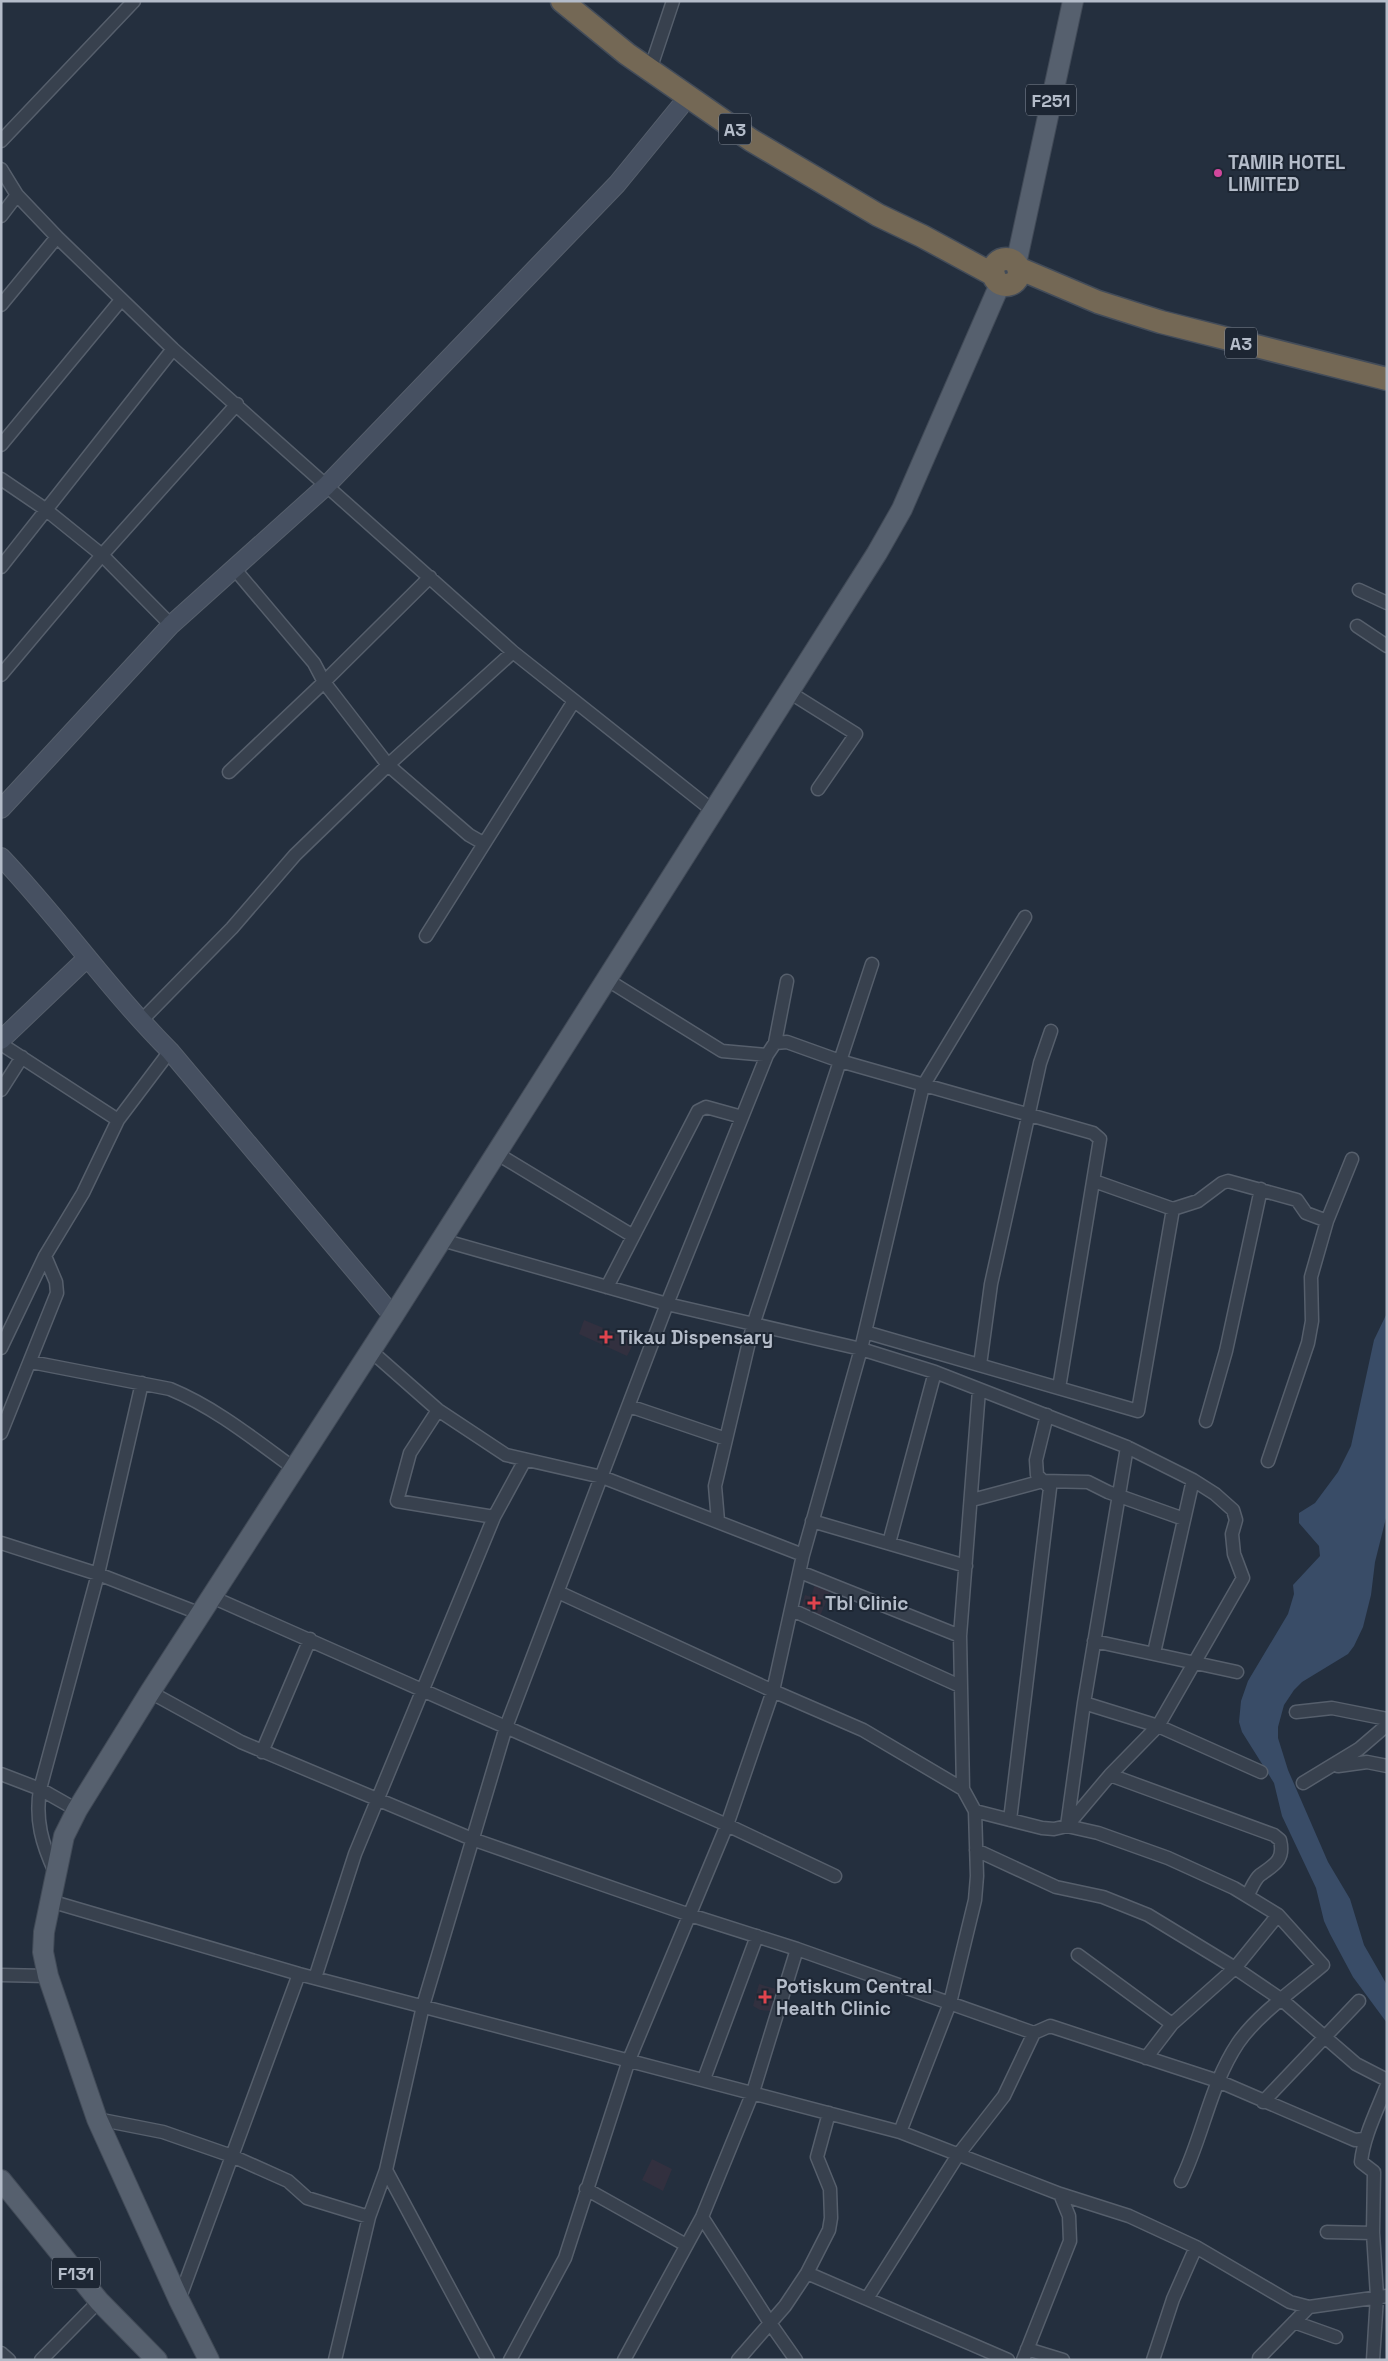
<svg xmlns="http://www.w3.org/2000/svg" width="1388" height="2361" viewBox="0 0 1388 2361" font-family="'Space Grotesk',sans-serif">
  <style>
    .medical { fill: #32303f }
    .water { fill: #394c67 }
    .lines { fill: none; stroke-linecap: round; stroke-linejoin: round }
    .street-casing { stroke: #565f6c; stroke-width: 15 }
    .secondary-casing { stroke: #565f6c; stroke-width: 20 }
    .primary-casing { stroke: #414a57; stroke-width: 22 }
    .highway-casing { stroke: #434c59; stroke-width: 25 }
    .street { stroke: #38414e; stroke-width: 12 }
    .secondary { stroke: #465061; stroke-width: 18 }
    .primary { stroke: #56606e; stroke-width: 20 }
    .highway { stroke: #746855; stroke-width: 22 }
    .hotel-dot { fill: #d1479c; stroke: #1d2633; stroke-width: 2 }
    .health-dot { fill: #e0444e; stroke: #1d2633; stroke-width: 2 }
    .labels { text-anchor: middle; dominant-baseline: central; stroke-width: 4; stroke-linejoin: round; paint-order: stroke }
    .shield { fill: #1d2633; stroke: #878f9c; stroke-width: 1 }
    .shield-label { font-size: 18px; font-weight: bold; fill: #b4bcc9 }
    .poi-label { font-size: 19px; font-weight: bold; fill: #b4bcc9; stroke: #1d2633; text-anchor: start }
  </style>
  <rect width="100%" height="100%" fill="#242f3e"/>
  <path class="medical" d="M 584,1320 L 635,1341 L 627,1356 L 579,1334 Z
    M 815,1584 L 832,1588 L 820,1616 L 801,1608 L 805,1595 L 811,1597 Z
    M 759,1984 L 776,1989 L 771,2011 L 760,2010 L 753,2006 Z
    M 652,2159 L 672,2169 L 663,2191 L 642,2180 Z"/>
  <path class="water" d="M 1387,1313 L 1387,1514 L 1375,1562 L 1371,1595 L 1363,1627 L 1354,1646 L 1348,1654 L 1302,1682 L 1294,1690 L 1284,1705 L 1278,1727 L 1278,1738 L 1288,1770 L 1328,1862 L 1350,1899 L 1364,1945 L 1387,1985 L 1387,2023 L 1353,1977 L 1330,1934 L 1324,1921 L 1316,1888 L 1282,1816 L 1274,1783 L 1242,1732 L 1239,1722 L 1241,1701 L 1248,1681 L 1288,1614 L 1294,1594 L 1293,1585 L 1320,1556 L 1319,1546 L 1299,1523 L 1299,1513 L 1315,1503 L 1338,1472 L 1351,1446 L 1374,1340 Z"/>
  <g class="lines">
    <defs>
      <path id="street" d="M 650,70 L 673,1
        M 1,141 L 134,1
        M 1,169 L 17,195 L 57,237 L 173,349 L 513,652 L 712,810
        M 1,216 L 17,195
        M 1,305 L 57,237
        M 1,445 L 121,300
        M 1,479 L 45,509 L 102,555 L 171,625
        M 1,567 L 173,349
        M 233,567 L 314,663 L 324,682 L 388,765 L 469,835 L 483,843
        M 1359,590 L 1387,603
        M 1357,626 L 1387,646
        M 1,675 L 102,555 L 237,404
        M 789,692 L 856,734 L 818,789
        M 229,772 L 324,682 L 430,577
        M 426,936 L 574,701
        M 606,979 L 722,1051 L 767,1055
        M 140,1022 L 232,928 L 295,855 L 388,765 L 513,652
        M 775,1043 L 787,1042 L 840,1061 L 1093,1133 L 1100,1139 L 1059,1388
        M 1,1044 L 118,1120
        M 1,1090 L 22,1057
        M 496,1153 L 633,1236
        M 1094,1181 L 1173,1209 L 1198,1201 L 1222,1183 L 1228,1181 L 1297,1200 L 1306,1213 L 1327,1221
        M 442,1240 L 667,1304 L 861,1349 L 935,1372 L 1127,1447 L 1193,1480 L 1215,1494 L 1233,1510 L 1236,1520 L 1232,1534 L 1234,1554 L 1243,1578 L 1158,1726 L 1110,1775 L 1067,1826
        M 607,1287 L 698,1111 L 706,1107 L 742,1117
        M 865,1332 L 1138,1411 L 1173,1209
        M 1,1348 L 45,1256 L 83,1193 L 118,1120 L 170,1051
        M 371,1351 L 438,1410 L 506,1455 L 602,1477 L 803,1555
        M 31,1362 L 170,1389 C 216,1408 255,1440 295,1469
        M 980,1365 L 991,1284 L 1040,1063 L 1051,1031
        M 629,1406 L 726,1439
        M 438,1410 L 410,1453 L 397,1501 L 494,1517
        M 1206,1421 L 1226,1351 L 1261,1189
        M 1,1433 L 57,1293 L 56,1282 L 45,1256
        M 1268,1461 L 1308,1343 L 1312,1321 L 1311,1277 L 1327,1221 L 1352,1159
        M 972,1500 L 1043,1481 L 1088,1482 L 1108,1492 L 1184,1519
        M 718,1521 L 715,1486 L 753,1325 L 872,964
        M 812,1521 L 966,1566
        M 1,1543 L 98,1574 L 201,1614
        M 889,1543 L 935,1372
        M 800,1572 L 960,1636
        M 558,1592 L 773,1691 L 863,1730 L 963,1789
        M 212,1597 L 727,1825 L 629,2060 L 565,2258 L 510,2360
        M 792,1610 L 960,1686
        M 1094,1641 L 1237,1672
        M 1154,1653 L 1193,1480
        M 150,1692 L 241,1742 L 472,1839 L 690,1915 L 797,1949 L 1034,2033 L 1050,2026 L 1218,2081 L 1355,2140 L 1364,2139
        M 1084,1703 L 1158,1726 L 1261,1772
        M 1296,1712 L 1332,1708 L 1387,1719
        M 262,1752 L 310,1639
        M 1338,1766 L 1367,1762 L 1387,1766
        M 1,1774 L 40,1789 L 77,1810
        M 1110,1775 L 1274,1835 L 1280,1840 C 1285,1860 1274,1865 1260,1875 C 1254,1880 1251,1890 1247,1896
        M 1303,1783 L 1359,1749 L 1387,1725
        M 975,1811 L 1042,1828 L 1054,1829 L 1067,1826 L 1098,1833 L 1168,1858 L 1234,1888 L 1278,1915 L 1323,1965 C 1296,1988 1258,2014 1238,2043 C 1210,2085 1203,2136 1181,2181
        M 1010,1820 L 1050,1488 L 1037,1475 L 1036,1460 L 1047,1415
        M 1067,1826 L 1084,1703 L 1127,1447
        M 976,1850 L 1056,1887 L 1103,1897 L 1148,1915 L 1235,1968 L 1282,2000 L 1356,2064 L 1387,2080
        M 55,1872 C 42,1844 35,1820 40,1789 L 98,1574 L 142,1383
        M 835,1876 L 727,1825 L 773,1691 L 803,1555 L 861,1349 L 923,1086 L 1025,917
        M 50,1901 L 299,1974 L 900,2132 L 1060,2194 L 1069,2216 L 1070,2241 L 1023,2360
        M 1078,1955 L 1172,2024
        M 1,1975 L 48,1976
        M 315,1978 L 355,1854 L 494,1517 L 525,1460
        M 1146,2058 L 1172,2024 L 1235,1968 L 1278,1915
        M 704,2079 L 757,1936
        M 1263,2102 L 1359,2001
        M 97,2119 L 163,2132 L 232,2156 L 288,2181 L 307,2198 L 369,2217
        M 900,2132 L 950,2003 L 975,1900 L 977,1876 L 975,1811 L 963,1789 L 960,1636 L 979,1390
        M 386,2170 L 488,2360
        M 586,2189 L 686,2245
        M 1060,2194 L 1129,2216 L 1196,2247 L 1290,2302 L 1309,2307 L 1387,2296
        M 702,2217 L 770,2323 L 796,2360
        M 1327,2232 L 1373,2233
        M 807,2273 L 1008,2360
        M 868,2297 L 958,2155 L 1004,2096 L 1034,2033
        M 179,2300 L 299,1974
        M 1294,2322 L 1336,2337
        M 1027,2349 L 1063,2360
        M 1,2353 L 9,2360
        M 1259,2358 L 1309,2307
        M 41,2360 L 99,2301
        M 335,2360 L 369,2217 L 386,2170 L 423,2006 L 506,1727 L 667,1304 L 767,1055 L 775,1043 L 787,981
        M 624,2360 L 702,2217 L 753,2092 L 797,1949
        M 738,2360 L 785,2306 L 807,2273 L 829,2230 L 831,2218 L 830,2189 L 817,2157 L 829,2113
        M 1153,2360 L 1173,2299 L 1196,2247
        M 1373,2360 L 1377,2296 L 1373,2233 L 1374,2172 L 1361,2162 C 1364,2135 1377,2111 1387,2085"/>
      <path id="secondary" d="M 1,809 L 171,625 L 326,486 L 617,184 L 688,97
        M 1,857 C 60,919 109,990 170,1051 L 393,1316
        M 1,1040 L 86,959"/>
      <path id="primary" d="M 1016,264 L 1073,1
        M 1,2180 L 99,2301 L 157,2360
        M 209,2360 L 179,2300 L 97,2119 L 48,1976 L 43,1952 L 44,1932 L 64,1836 L 77,1810 L 150,1692 L 393,1316 L 877,553 L 902,509 L 1000,284"/>
      <path id="highway" d="M 562,1 L 627,54 L 751,140 L 878,215 L 922,236 L 994,275
        M993 272a13 13 0 1 1 26 0a13 13 0 1 1-26 0Z
        M 1018,268 L 1098,302 L 1161,322 L 1387,379"/>
    </defs>
    <use href="#street" class="street-casing"/>
    <use href="#secondary" class="secondary-casing"/>
    <use href="#primary" class="primary-casing"/>
    <use href="#highway" class="highway-casing"/>
    <use href="#street" class="street"/>
    <use href="#secondary" class="secondary"/>
    <use href="#primary" class="primary"/>
    <use href="#highway" class="highway"/>
  </g>
  <circle class="hotel-dot" cx="1218" cy="173" r="5"/>
  <g class="health-dot">
    <path d="M603.5 1329.5h5v5h5v5h-5v5h-5v-5h-5v-5h5z"/>
    <path d="M811.5 1595.5h5v5h5v5h-5v5h-5v-5h-5v-5h5z"/>
    <path d="M762.5 1989.5h5v5h5v5h-5v5h-5v-5h-5v-5h5z"/>
  </g>
  <g class="labels">
    <g class="shield">
      <rect x="1026" y="84.5" width="50" height="31" rx="4"/>
      <rect x="719" y="113.5" width="32" height="31" rx="4"/>
      <rect x="1225" y="327.5" width="32" height="31" rx="4"/>
      <rect x="52" y="2257.5" width="48" height="31" rx="4"/>
    </g>
    <g class="shield-label">
      <text x="1051" y="100">F251</text>
      <text x="735" y="129">A3</text>
      <text x="1241" y="343">A3</text>
      <text x="76" y="2273">F131</text>
    </g>
    <g class="poi-label">
      <text x="1228" y="162">TAMIR HOTEL<tspan x="1228" dy="22">LIMITED</tspan></text>
      <text x="617" y="1337">Tikau Dispensary</text>
      <text x="825" y="1603">Tbl Clinic</text>
      <text x="776" y="1986">Potiskum Central<tspan x="776" dy="22">Health Clinic</tspan></text>
    </g>
  </g>
  <rect width="1388" height="2361" fill="none" stroke="#b4bcc9" stroke-width="5"/>
</svg>
